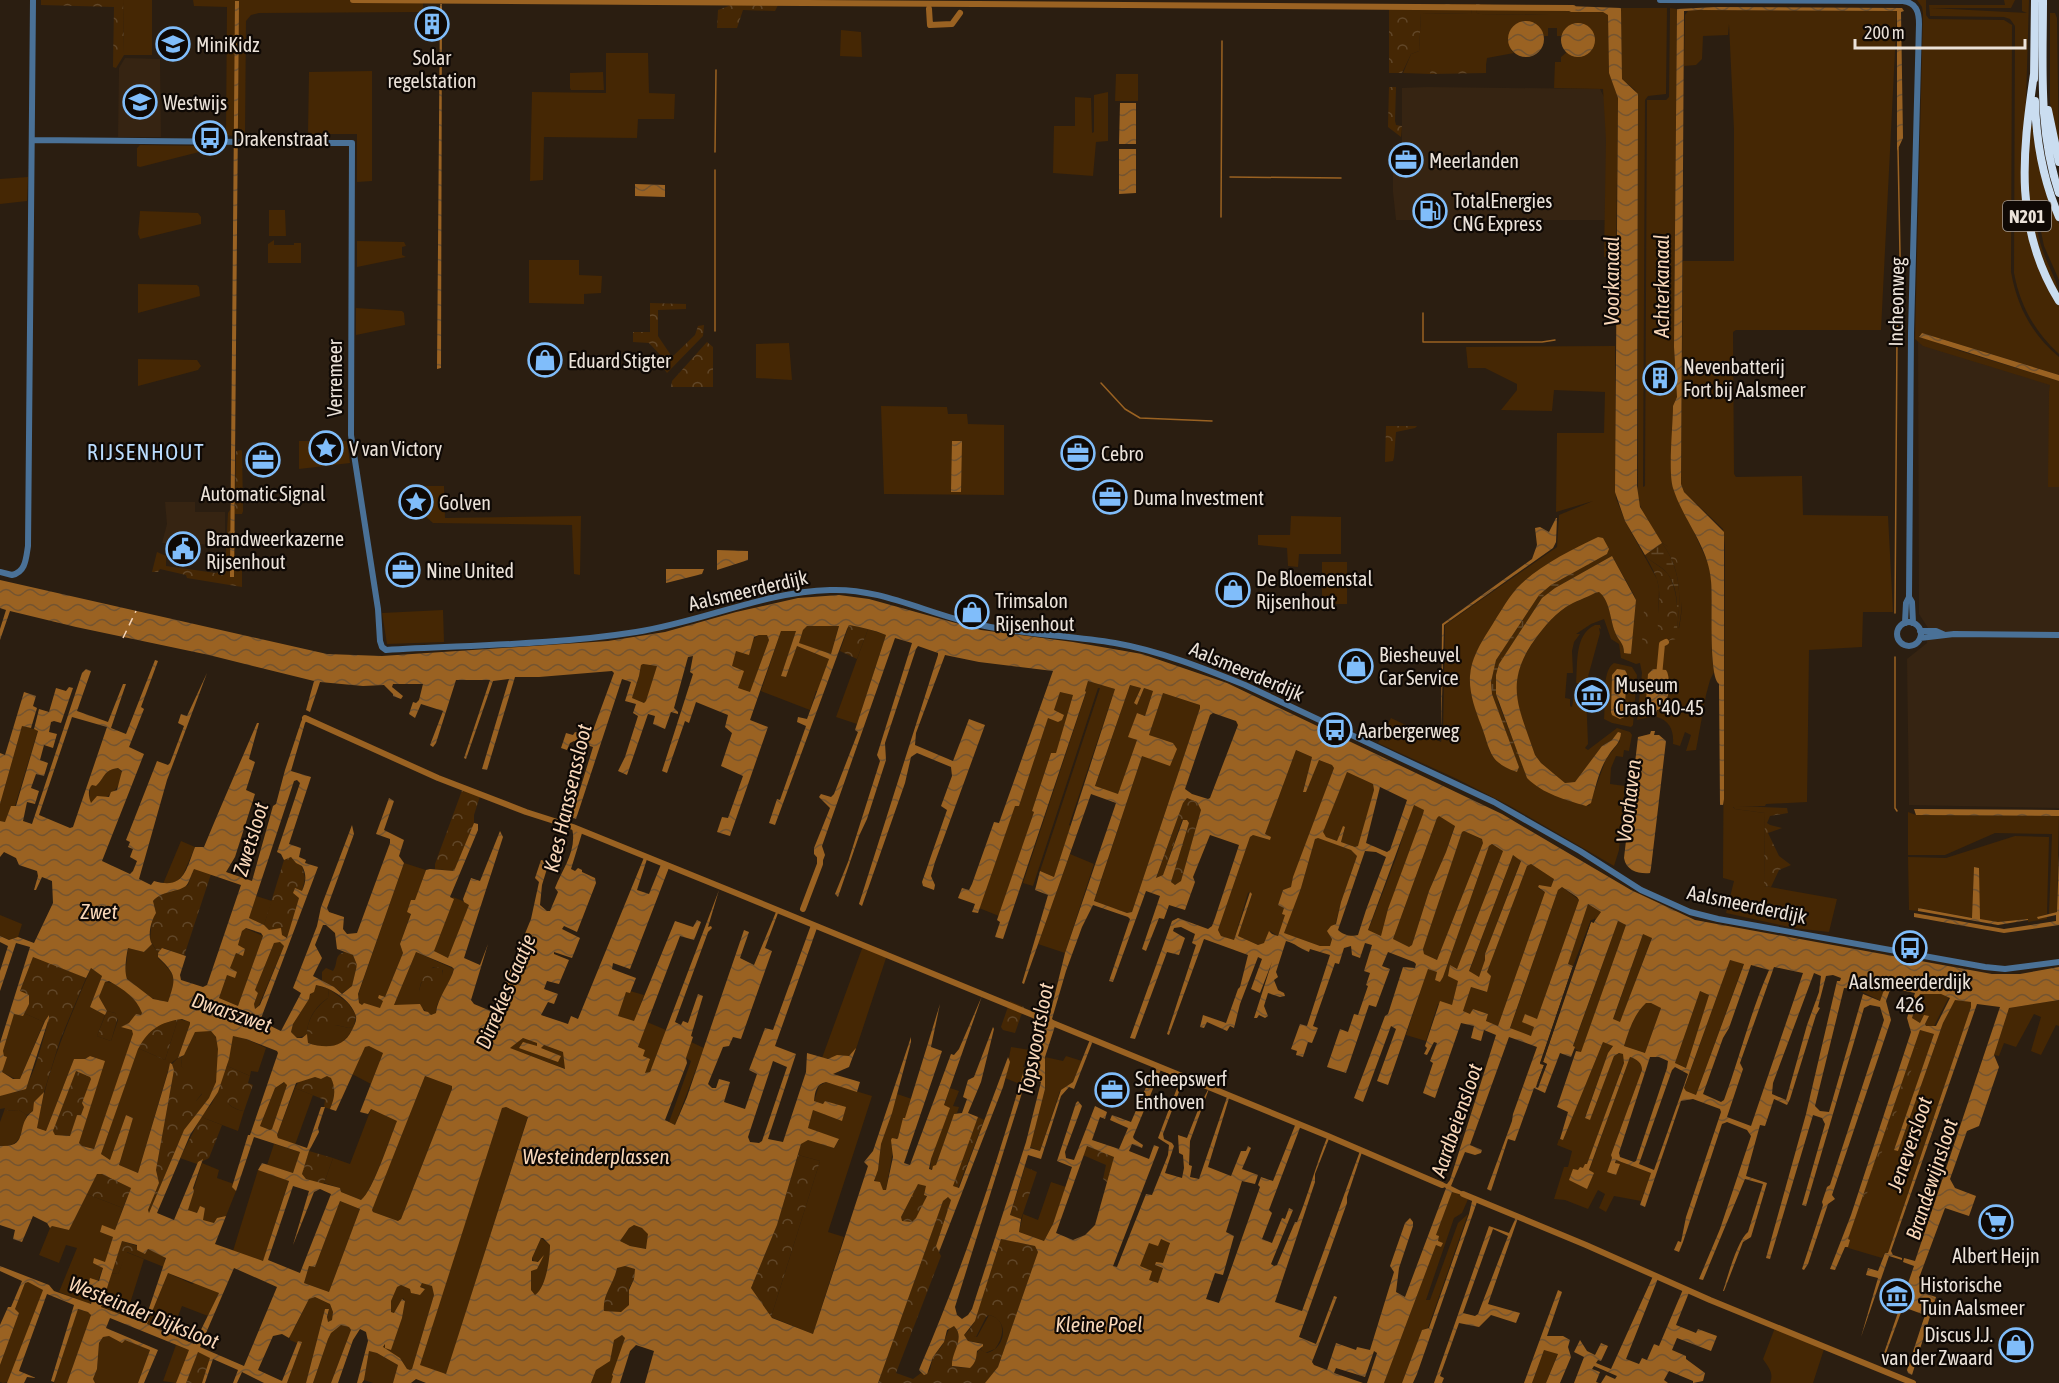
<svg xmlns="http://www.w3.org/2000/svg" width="2059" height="1383" viewBox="0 0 2059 1383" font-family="'Asap Condensed',sans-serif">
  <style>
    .built { fill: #362412 }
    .green { fill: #452704; fill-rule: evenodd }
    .forest { fill: url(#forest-crowns) }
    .wetland { fill: url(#wetland-marsh) }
    .water { fill: url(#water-waves); fill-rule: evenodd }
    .pier { fill: #2b1e11 }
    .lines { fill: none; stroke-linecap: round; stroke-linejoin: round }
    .stream { stroke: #9a6222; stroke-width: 1.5 }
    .canal { stroke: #9a6222; stroke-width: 6 }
    .ferry { stroke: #f8d7b9; stroke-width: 1.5; stroke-dasharray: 8 6; stroke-linecap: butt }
    .minor { stroke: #4a7197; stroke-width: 6 }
    .highway { stroke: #caddf0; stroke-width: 8 }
    .labels { text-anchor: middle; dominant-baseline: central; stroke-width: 4.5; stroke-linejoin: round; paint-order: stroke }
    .shield { fill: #0f0905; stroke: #a9a199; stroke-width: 1.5 }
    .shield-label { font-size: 18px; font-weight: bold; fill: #ebe2d9 }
    .poi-label { font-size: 20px; fill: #ebe2d9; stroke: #0f0905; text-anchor: start }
    .street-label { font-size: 20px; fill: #ebe2d9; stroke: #0f0905 }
    .water-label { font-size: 21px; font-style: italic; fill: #f8d7b9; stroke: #0f0905 }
    .quarter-label { font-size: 22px; letter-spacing: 1.5px; fill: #badcfe; stroke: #0f0905 }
  </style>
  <defs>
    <pattern id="forest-crowns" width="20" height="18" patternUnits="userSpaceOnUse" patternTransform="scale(1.5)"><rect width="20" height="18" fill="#452704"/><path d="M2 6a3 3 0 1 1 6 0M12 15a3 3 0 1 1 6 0" fill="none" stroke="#604628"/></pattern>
    <pattern id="wetland-marsh" width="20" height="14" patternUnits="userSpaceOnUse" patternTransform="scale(1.5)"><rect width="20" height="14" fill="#452704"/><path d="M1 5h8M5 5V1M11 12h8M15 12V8" fill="none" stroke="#604628"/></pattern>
    <pattern id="water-waves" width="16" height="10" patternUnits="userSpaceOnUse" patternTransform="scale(1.5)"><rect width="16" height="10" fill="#9a6222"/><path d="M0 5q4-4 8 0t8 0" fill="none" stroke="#745430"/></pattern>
  </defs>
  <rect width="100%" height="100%" fill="#2b1e11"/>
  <path class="built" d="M 125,58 L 160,59 L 161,137 L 118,137 L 119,68 Z
    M 1427,87 L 1600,89 L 1606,101 L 1606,220 L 1396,220 L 1393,192 L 1393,146 L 1402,144 L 1402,88 Z
    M 1923,339 L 2059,381 L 2059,808 L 1909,805 L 1907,659 L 1927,643 L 1928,628 L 1919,614 L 1918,340 Z
    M 165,502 L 195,502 L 195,512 L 225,512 L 225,545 L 162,543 L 167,524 Z"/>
  <path class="green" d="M 123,0 L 152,0 L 152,55 L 124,55 Z
    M 193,0 L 423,0 L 423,12 L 259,13 L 251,15 L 246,21 L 245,134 L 240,137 L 226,135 L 227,7 L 194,6 Z
    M 1917,0 L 1926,0 L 1926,15 L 1929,19 L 2004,20 L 2012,25 L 2011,272 C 2017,306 2032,335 2059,357 L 2059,375 L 1922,333 L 1919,336 L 1960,351 L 2059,381 L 2059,487 L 2048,487 L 2049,392 L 2050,385 L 1923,346 L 1915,339 L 1923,14 L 1922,7 Z
    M 1997,0 L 2015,0 L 2011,8 L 1931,8 L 2027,13 L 2022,11 L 2022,0 L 2029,0 L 2023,201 L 2059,305 L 2059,354 C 2034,331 2020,305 2014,273 L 2015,26 L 2010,19 L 2004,17 L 1930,16 L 1929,5 L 2005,5 L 2004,0 Z
    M 1472,4 L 1476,4 L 1477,13 L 1480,14 L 1550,15 L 1551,8 L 1568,6 L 1567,10 L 1571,12 L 1603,12 L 1608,15 L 1609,72 L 1618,98 L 1616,257 L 1604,257 L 1606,140 L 1603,89 L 1554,88 L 1555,62 L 1561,62 L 1561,57 L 1567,52 L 1576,57 L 1578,23 L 1568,27 L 1562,36 L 1557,36 L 1557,28 L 1548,28 L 1548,36 L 1544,36 L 1540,28 L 1521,22 L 1515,25 L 1509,33 L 1511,50 L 1514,53 L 1487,58 L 1486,65 L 1432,65 L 1430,74 L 1403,73 L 1411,54 L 1419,51 L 1421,13 L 1471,14 Z
    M 1621,8 L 1667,8 L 1666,94 L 1648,96 L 1645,100 L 1643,487 L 1645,486 L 1647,100 L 1666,100 L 1669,97 L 1670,8 L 1677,9 L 1674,347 L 1677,397 L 1673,406 L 1672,484 L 1709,565 L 1711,579 L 1712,658 L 1714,672 L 1710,680 L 1706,695 L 1696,750 L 1686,751 L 1691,735 L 1685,732 L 1680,746 L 1673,744 C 1674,731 1670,721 1657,717 L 1657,711 L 1663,708 L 1651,670 L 1648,674 L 1648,707 L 1652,711 L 1651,717 L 1637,720 L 1642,673 L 1640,663 L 1636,664 L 1621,658 L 1619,644 L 1611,639 L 1604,619 L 1591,624 L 1576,634 L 1580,634 L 1574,642 L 1572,651 L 1573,673 L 1567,673 L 1565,698 L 1570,699 L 1570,706 L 1572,707 L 1575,690 L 1586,692 L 1588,744 L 1585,748 L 1588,750 L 1617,728 L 1630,732 L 1632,735 L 1629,751 L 1624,750 L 1623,757 L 1616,756 L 1611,768 L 1610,784 L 1625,786 L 1619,850 L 1614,866 L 1510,806 L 1457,779 L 1378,743 L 1391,718 L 1441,742 L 1443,734 L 1445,625 L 1557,547 L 1559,515 L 1593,501 L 1556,512 L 1557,433 L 1604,433 L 1605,392 L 1554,390 L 1552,411 L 1501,410 L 1517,390 L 1517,384 L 1485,368 L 1468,368 L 1466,347 L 1615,346 L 1616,498 L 1625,521 L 1657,579 L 1659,589 L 1658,630 L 1679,628 C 1686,592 1680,578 1667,546 C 1656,541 1641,511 1638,499 L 1638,100 L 1635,90 L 1622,79 ZM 1598,537 L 1612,556 L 1634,595 L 1636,600 L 1631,653 L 1624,653 C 1624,642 1618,641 1615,632 C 1610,620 1610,599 1599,592 L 1595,593 C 1586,598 1575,601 1566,607 C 1553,616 1543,628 1534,641 C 1503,685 1519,708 1535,755 L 1541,763 L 1565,783 L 1575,782 L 1602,746 L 1612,740 L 1620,741 L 1606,759 L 1589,806 L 1527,778 L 1523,766 L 1519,767 L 1517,772 L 1490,752 L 1471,694 L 1470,675 L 1475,655 L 1510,598 L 1520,586 L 1546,566 Z
    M 1699,10 L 1897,11 L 1881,330 L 1736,330 L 1733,332 L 1734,474 L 1736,477 L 1802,476 L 1803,515 L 1888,516 L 1893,612 L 1863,612 L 1862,647 L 1809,650 L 1807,802 L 1766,804 L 1765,806 L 1733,807 L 1735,809 L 1765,813 L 1764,886 L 1837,899 L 1829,932 L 1794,928 L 1791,923 L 1789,927 L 1726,913 L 1734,881 L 1723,878 L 1725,546 L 1723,529 L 1684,492 L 1681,484 L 1683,261 L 1734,261 L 1734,130 L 1729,24 L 1728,35 L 1703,36 L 1702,59 L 1696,65 L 1684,66 L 1685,15 L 1688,11 Z
    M 2050,13 L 2055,13 L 2057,18 L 2059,156 L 2050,103 Z
    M 841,30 L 861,32 L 862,57 L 840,56 Z
    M 606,53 L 648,53 L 649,93 L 675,94 L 674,119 L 638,119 L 637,138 L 544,137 L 543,180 L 530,181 L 532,92 L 606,93 Z
    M 372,71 L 372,181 L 357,182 L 357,134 L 308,134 L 309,72 Z
    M 603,72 L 604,90 L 571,90 L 570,88 L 570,73 Z
    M 1116,74 L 1138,74 L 1138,101 L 1115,101 Z
    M 1108,92 L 1108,141 L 1096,142 L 1093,176 L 1053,173 L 1054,126 L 1075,126 L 1075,97 L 1091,98 L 1092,133 L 1094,132 L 1094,95 Z
    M 2029,125 L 2033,125 L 2053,211 L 2059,224 L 2059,280 L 2044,246 L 2036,207 C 2035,223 2038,238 2044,254 C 2049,269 2059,282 2059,298 L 2045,272 L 2027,209 Z
    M 140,145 L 202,146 L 203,151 L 140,167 L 137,166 L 137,148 Z
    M 28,177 L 27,201 L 0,204 L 0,179 Z
    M 269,210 L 285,210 L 286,236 L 269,236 Z
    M 140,211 L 198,213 L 201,217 L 201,224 L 140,239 L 138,234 Z
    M 274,240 L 274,245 L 294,245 L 294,243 L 301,243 L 301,263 L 268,263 L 268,244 Z
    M 357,241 L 404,242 L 406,246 L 402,247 L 402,255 L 406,257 L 357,267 Z
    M 529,260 L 579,260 L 579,275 L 602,276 L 601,293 L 584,294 L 584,304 L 529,303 Z
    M 138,284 L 197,285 L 199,287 L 200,296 L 138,313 Z
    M 356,308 L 402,311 L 404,313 L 405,325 L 356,335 Z
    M 789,343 L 792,380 L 756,378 L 756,344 Z
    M 138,359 L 197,360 L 201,366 L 198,370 L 138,386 Z
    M 881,406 L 947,407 L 948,414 L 967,414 L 968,424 L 1004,425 L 1004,495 L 884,494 Z
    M 299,441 L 347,441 L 350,463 L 299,469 Z
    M 406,486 L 444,486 L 445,518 L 581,516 L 580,575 L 574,574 L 572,525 L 433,523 L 425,516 L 408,516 L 406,514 Z
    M 1291,516 L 1341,517 L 1341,554 L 1299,554 L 1298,567 L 1288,566 L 1287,548 L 1258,545 L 1258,535 L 1290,535 Z
    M 1322,562 L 1347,562 L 1347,604 L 1322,604 Z
    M 443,610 L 444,642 L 387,644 L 382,613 Z
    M 839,625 L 831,654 L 798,643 L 803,630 L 807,626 Z
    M 1595,625 L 1600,625 L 1601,629 L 1599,628 L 1600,633 L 1586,684 L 1576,683 C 1578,663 1574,635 1595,625 Z
    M 868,629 L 886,635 L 857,724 L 836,717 Z
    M 781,631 L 796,631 L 781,676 L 786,677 L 797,646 L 829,659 L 819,691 L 816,691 L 810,710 L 761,691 Z
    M 759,635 L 767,635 L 769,640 L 750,693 L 729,715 L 743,671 L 731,666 L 736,651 Z
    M 1614,663 L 1632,667 L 1637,675 L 1633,725 L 1631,727 L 1612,723 L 1604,719 C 1606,704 1601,671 1614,663 Z
    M 641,664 L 657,666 L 646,702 L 644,703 L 632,698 L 639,677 Z
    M 1088,681 L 1115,689 L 1069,825 L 1071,826 L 1054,877 L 1040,871 L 1100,688 L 1098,688 L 1033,886 L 1023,883 L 1086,693 L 1085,691 Z
    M 1130,685 L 1141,688 L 1134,703 L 1137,705 L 1144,688 L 1153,691 L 1145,716 L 1137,713 L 1129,737 L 1137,740 L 1118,795 L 1095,787 Z
    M 1060,692 L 1073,695 L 1056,754 L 1051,753 L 1032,811 L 1034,812 L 999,916 L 979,908 L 1015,805 L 1019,806 L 1048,718 L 1054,710 Z
    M 1163,693 L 1200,705 L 1200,708 L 1132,912 L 1127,913 L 1094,902 L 1142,756 L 1173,743 L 1149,735 Z
    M 22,726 L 38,730 L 15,806 L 5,822 L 0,821 L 0,804 Z
    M 1296,750 L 1312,757 L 1303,791 L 1306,792 L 1319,760 L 1332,765 L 1334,768 L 1291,887 L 1283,890 L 1278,905 L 1284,908 L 1286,915 L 1278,936 L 1270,931 L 1264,943 L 1258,945 L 1238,936 L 1252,895 L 1250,892 L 1248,893 L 1234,940 L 1221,936 L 1218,930 L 1250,837 L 1253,835 L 1270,840 L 1265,834 Z
    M 118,768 L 122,772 C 120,791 109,797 91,804 L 89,799 L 90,787 L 92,785 L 96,786 C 105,778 103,770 118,768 Z
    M 1347,772 L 1373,784 L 1374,790 L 1359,846 L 1355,847 L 1341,842 L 1345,827 L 1343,827 L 1337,841 L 1326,837 L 1322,832 Z
    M 1413,804 L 1424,810 L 1423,814 L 1389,909 L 1382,936 L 1368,931 L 1396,858 Z
    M 1908,812 L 1916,815 L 2059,816 L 2057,912 L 2049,914 L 2052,834 L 1995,833 L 1945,855 L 1908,855 Z
    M 1439,816 L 1455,825 L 1446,852 L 1429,891 L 1412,945 L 1409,947 L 1393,939 L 1437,818 Z
    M 1464,831 L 1483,840 L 1483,843 L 1437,960 L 1424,954 L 1423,949 L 1462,832 Z
    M 2015,836 L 2049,837 L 2047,914 L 2038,917 L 2038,918 L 2047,917 L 2047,919 L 2028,922 L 2028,919 L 1998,922 L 1979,919 L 1979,868 L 1974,867 L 1973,918 L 1919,908 L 1918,911 L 1909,910 L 1908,857 L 1946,858 Z
    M 1318,837 L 1351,850 L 1357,856 L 1341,902 L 1330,946 L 1320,946 L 1283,933 L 1301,888 L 1315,839 Z
    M 181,841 L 195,847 L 183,875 L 175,883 L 163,884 Z
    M 1492,844 L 1503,851 L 1457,969 L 1451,966 L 1458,981 L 1452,1005 L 1438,1004 L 1426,1041 L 1406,1035 L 1428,968 L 1437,972 L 1435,980 L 1443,977 L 1489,846 Z
    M 1070,854 L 1094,864 L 1065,953 L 1038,944 Z
    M 1513,855 L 1521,860 L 1485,954 L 1485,960 L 1479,977 L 1469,972 Z
    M 404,863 L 426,870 L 415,901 L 407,912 L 411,913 L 400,944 L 403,953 L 385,997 L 378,998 L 384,1001 L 380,1009 L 364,1003 L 362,1005 L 359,1004 L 358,995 Z
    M 1531,864 L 1554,878 L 1551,887 L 1539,885 L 1538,888 L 1545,892 L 1498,1026 L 1486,1021 L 1488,1014 L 1473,1009 L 1470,1015 L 1463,1011 L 1471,987 L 1486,992 L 1491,976 L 1487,972 L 1527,866 Z
    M 1562,887 L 1579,900 L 1537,1019 L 1522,1021 L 1534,1027 L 1532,1036 L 1510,1029 L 1558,890 Z
    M 256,896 L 272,901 L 264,925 L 249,918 Z
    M 453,897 L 470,904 L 448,958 L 432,951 Z
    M 1588,904 L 1601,912 L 1599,918 L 1591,920 L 1574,966 L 1568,964 Z
    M 0,915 L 22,924 L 18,937 L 10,940 L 0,936 Z
    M 1618,921 L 1626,925 L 1581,1053 L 1573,1047 Z
    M 245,928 L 263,936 L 238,1006 L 219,998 L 227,975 L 235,978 L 230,968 L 236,953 L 243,956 L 238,945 L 242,931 Z
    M 1643,934 L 1652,937 L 1620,1023 L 1613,1020 Z
    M 280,941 L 284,946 L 259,1005 L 255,1009 L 254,1004 L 258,993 L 255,990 L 274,943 Z
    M 864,943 L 888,952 L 855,1052 L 847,1057 C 837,1055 831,1060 822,1058 Z
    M 152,944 L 158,953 L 158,958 C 177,976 176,978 168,1002 C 152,1001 133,990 125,975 L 128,948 L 144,952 Z
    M 416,952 L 454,969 L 444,996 C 438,1000 436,1006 436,1013 L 431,1015 L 418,1005 L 394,1005 ZM 433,967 L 441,968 L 443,971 L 440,986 L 431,992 L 419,991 L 421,983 Z
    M 1730,960 L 1744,963 L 1696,1095 L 1686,1091 L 1684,1089 Z
    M 91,968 L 102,976 L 90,1007 L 105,1015 L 97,1036 L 111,1041 L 118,1020 L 115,1013 L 107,1011 L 99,997 L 105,982 C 121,982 137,999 142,1013 L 141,1015 L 136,1014 L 132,1021 L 123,1027 L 133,1030 L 134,1034 L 94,1149 L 82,1146 L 79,1143 L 104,1061 L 90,1056 L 85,1059 L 74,1059 L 46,1131 L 37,1128 C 46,1071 69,1020 91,968 Z
    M 1850,979 L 1885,987 L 1881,1001 L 1850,986 L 1848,983 Z
    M 316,985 L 329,989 L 328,998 C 316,1006 307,1019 307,1034 L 336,1025 L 349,1028 L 354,1026 C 344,1048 330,1050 308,1043 L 307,1035 L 297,1038 L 291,1032 L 293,1024 Z
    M 630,991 L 644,995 L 634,1022 L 618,1016 L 626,992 Z
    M 1700,991 L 1709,995 L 1687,1068 L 1675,1063 Z
    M 1920,994 L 1941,994 L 1949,997 L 1934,1026 L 1926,1026 L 1925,1024 L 1929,1017 L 1920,1023 L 1912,1018 Z
    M 1955,999 L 1971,1002 L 1971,1007 L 1888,1253 L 1885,1253 L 1882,1258 L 1845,1247 L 1920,1030 L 1934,1034 L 1895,1149 L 1898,1151 L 1943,1023 Z
    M 2059,1000 L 2059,1026 L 2056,1025 L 2041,1055 L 2031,1051 L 2041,1017 L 2034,1014 L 2016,1047 L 2004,1043 L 1999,1056 L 1994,1055 L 2009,1008 Z
    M 1646,1003 L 1651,1003 L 1661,1008 L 1645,1053 L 1624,1046 C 1629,1030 1634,1014 1646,1003 Z
    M 14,1013 L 23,1015 L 24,1013 L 44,1022 L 20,1079 L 17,1080 L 2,1072 L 3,1051 Z
    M 178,1019 L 191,1022 L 190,1024 L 178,1058 L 170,1064 L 138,1173 L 119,1165 L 133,1118 L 126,1115 L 110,1160 L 101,1154 L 138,1048 L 165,1060 Z
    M 647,1022 L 666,1030 L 650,1072 L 644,1074 L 643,1056 L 638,1047 Z
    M 207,1030 L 211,1031 C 224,1042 219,1076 213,1091 C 209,1100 202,1107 196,1115 L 196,1101 L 202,1094 L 181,1066 L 182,1057 L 195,1032 Z
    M 233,1035 L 246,1039 L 266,1048 L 258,1072 L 251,1071 L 250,1076 L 227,1066 Z
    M 523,1038 L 537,1043 L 537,1047 L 541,1048 L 544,1045 L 563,1052 L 566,1069 L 509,1048 Z
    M 691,1042 L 704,1048 L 675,1125 L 669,1122 L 691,1061 L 686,1058 Z
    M 1603,1042 L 1613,1045 L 1608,1053 L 1585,1117 L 1590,1120 L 1614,1056 L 1620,1053 L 1624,1054 L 1624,1062 L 1587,1165 L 1569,1180 L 1589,1171 L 1630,1057 C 1637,1059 1642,1063 1642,1070 L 1611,1155 L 1612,1158 L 1607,1172 L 1616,1175 L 1616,1160 L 1651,1173 L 1641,1201 L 1614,1196 L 1606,1212 L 1599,1208 L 1605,1194 L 1598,1190 L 1588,1209 L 1565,1200 L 1554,1199 L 1564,1167 L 1568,1167 L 1572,1151 L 1557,1145 L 1559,1139 L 1563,1140 Z
    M 369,1046 L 383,1053 L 371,1084 L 352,1074 L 365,1047 Z
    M 1011,1047 L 1030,1050 L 1023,1067 L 1033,1068 L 1023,1073 L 1020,1084 L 1005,1078 Z
    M 1066,1056 L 1082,1061 L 1073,1082 L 1060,1091 L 1040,1151 L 1030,1147 L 1045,1089 L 1045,1057 L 1063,1061 Z
    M 425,1076 L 452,1086 L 452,1089 L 401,1219 L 398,1221 L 373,1212 L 372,1209 Z
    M 285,1082 L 287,1085 L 272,1129 L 270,1130 L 260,1126 L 275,1088 Z
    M 826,1082 L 872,1096 L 828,1232 L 844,1237 L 813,1334 L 771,1317 L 820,1161 L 798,1155 L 801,1144 L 808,1139 L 834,1148 L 839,1140 L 808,1128 L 813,1110 L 846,1108 L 825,1101 L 823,1104 L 814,1101 L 819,1086 Z
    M 220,1085 C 225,1100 227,1108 244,1111 L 238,1131 L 201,1117 L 212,1103 Z
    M 295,1088 L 313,1095 L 295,1145 L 278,1138 L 277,1135 Z
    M 950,1088 L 959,1091 L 953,1106 L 959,1107 L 957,1113 L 954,1114 L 936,1165 L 930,1170 L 931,1159 L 949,1108 L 944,1106 Z
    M 897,1094 L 912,1099 L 905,1119 L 903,1119 L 898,1138 L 895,1139 L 886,1190 L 883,1190 L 874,1179 L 878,1170 L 881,1144 Z
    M 506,1107 L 528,1116 L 446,1375 L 419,1365 L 502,1108 Z
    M 371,1109 L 397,1121 C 390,1138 373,1190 361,1200 L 341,1192 L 340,1188 L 324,1183 L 333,1158 L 350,1164 Z
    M 19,1110 L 27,1115 C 20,1133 23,1147 0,1146 L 0,1122 L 4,1111 Z
    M 274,1144 L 300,1152 L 293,1173 L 267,1165 Z
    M 202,1163 L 219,1170 L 217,1178 L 234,1184 L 233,1187 L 236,1191 L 226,1216 L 217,1218 L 214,1223 L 203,1220 L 199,1208 L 197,1213 L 187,1210 Z
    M 258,1170 L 289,1180 L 263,1262 L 233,1251 Z
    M 1051,1182 L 1066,1187 L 1053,1224 L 1044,1241 L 1019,1232 L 1023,1214 L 1038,1220 Z
    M 1452,1191 L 1469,1197 L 1462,1213 L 1454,1218 L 1426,1300 L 1430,1300 L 1458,1223 L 1468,1214 L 1428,1328 L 1422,1330 L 1402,1383 L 1384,1383 L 1436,1245 L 1441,1247 L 1442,1244 L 1438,1241 L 1436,1235 Z
    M 87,1194 L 123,1208 L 115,1230 L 102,1226 L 100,1232 L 113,1237 L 105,1263 L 94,1259 L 103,1267 L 90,1304 L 59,1292 L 77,1248 L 66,1245 L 59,1263 L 39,1255 L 50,1228 L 52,1226 L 69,1230 Z
    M 340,1201 L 360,1209 L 329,1292 L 304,1283 L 309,1266 L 315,1267 Z
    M 634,1225 L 642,1228 L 649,1234 L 647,1249 L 630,1246 L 620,1241 L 629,1228 Z
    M 541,1238 L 550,1245 C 550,1258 546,1288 535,1295 L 531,1290 L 531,1270 L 537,1269 L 542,1258 L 535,1263 L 532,1258 Z
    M 1161,1239 L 1170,1242 L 1163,1264 L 1155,1265 L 1163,1268 L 1158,1284 L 1149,1280 L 1139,1267 L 1149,1242 Z
    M 126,1252 L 144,1259 L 126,1316 L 101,1307 L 111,1273 L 118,1274 Z
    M 168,1273 L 192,1284 L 195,1282 L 219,1293 L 208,1316 L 182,1306 L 171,1334 L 147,1324 Z
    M 28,1282 L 44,1290 L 8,1382 L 3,1383 L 0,1382 L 0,1365 L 19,1313 L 15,1309 L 25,1283 Z
    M 422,1282 L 432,1286 L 434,1295 L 412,1369 L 410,1370 L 407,1369 L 400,1358 L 383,1348 L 385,1344 L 391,1350 L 402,1318 L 405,1301 L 403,1298 L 394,1313 L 391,1312 L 391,1301 L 396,1287 L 401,1285 L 411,1288 L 411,1293 L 420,1295 L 425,1288 L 420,1287 Z
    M 310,1297 L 315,1297 L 330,1304 L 333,1312 L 332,1320 L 328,1322 L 327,1321 L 329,1309 L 325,1309 L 306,1383 L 287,1383 L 301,1345 L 290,1340 L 290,1332 L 295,1327 Z
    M 77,1309 L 88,1312 L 91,1315 L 67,1383 L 54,1383 Z
    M 989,1315 C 1007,1319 1004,1337 995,1349 L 985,1353 L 980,1349 L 982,1348 L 981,1343 L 968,1341 L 964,1335 L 970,1329 L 970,1332 L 975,1337 L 977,1337 Z
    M 341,1325 L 349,1327 L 351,1330 L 331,1383 L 313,1383 L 328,1339 L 331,1333 Z
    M 1776,1325 L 1825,1346 L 1813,1383 L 1770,1383 C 1774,1373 1769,1368 1763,1359 Z
    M 622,1335 L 625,1338 L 611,1383 L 591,1383 L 596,1370 L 610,1360 L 614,1339 Z
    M 109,1336 L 125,1339 L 150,1350 L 138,1383 L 95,1383 L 93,1379 L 97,1369 L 99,1343 L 103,1337 Z
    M 176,1345 L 190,1350 L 176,1383 L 163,1381 Z
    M 1544,1350 L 1558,1353 L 1546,1383 L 1532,1383 Z
    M 369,1351 L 377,1353 L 398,1365 L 393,1383 L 373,1383 L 364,1380 Z"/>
  <path class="forest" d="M 41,0 L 123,0 L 124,55 L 116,68 L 113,67 L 114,7 L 41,5 Z
    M 734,4 L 778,5 L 775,11 L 743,10 L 737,28 L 717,28 L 718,10 Z
    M 1389,4 L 1472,4 L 1471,14 L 1421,13 L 1419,51 L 1411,54 L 1402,73 L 1389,73 Z
    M 1476,4 L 1551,8 L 1551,15 L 1480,14 L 1477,13 Z
    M 1431,65 L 1486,65 L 1486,73 L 1430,74 Z
    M 1389,87 L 1396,87 L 1395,121 L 1396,125 L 1402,126 L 1401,137 L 1388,127 Z
    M 650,303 L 686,304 L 686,309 L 658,310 L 658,336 L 672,357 L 695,335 L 698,326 L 704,325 L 703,336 L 667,373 L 662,366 L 664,363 L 663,358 L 649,343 L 633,342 L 633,332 L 650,332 Z
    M 707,342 L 713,347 L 713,387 L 671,387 L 672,381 Z
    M 1386,426 L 1417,426 L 1415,428 L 1396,432 L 1394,457 L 1393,461 L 1385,462 Z
    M 241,450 L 242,451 L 243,511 L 242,514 L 235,514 L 235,560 L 242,561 L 242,587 L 187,578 L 186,575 L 160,569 L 158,572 L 152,572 L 157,552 L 166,556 L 166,566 L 216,573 L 225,569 L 228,513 L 230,510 L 235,509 L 236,451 Z
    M 1662,543 C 1690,556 1683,615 1676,639 L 1664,642 C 1652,627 1661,608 1659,590 C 1658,577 1651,566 1645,555 C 1651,563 1660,565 1667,573 C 1677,585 1681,619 1673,634 C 1672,637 1669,638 1667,641 L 1676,635 C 1681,602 1683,571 1662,543 Z
    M 1654,606 L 1647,662 L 1641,661 L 1644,610 Z
    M 849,625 L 868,629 L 857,659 L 840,651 Z
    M 464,785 L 481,793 L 474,815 L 474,824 L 454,871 L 435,869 L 435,864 Z
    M 1187,798 L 1197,802 L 1201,810 L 1181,881 L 1175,885 L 1171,882 L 1189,823 L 1182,820 L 1163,875 L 1156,879 L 1183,803 Z
    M 1733,806 L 1787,808 L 1788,813 L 1770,816 L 1767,823 L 1770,825 L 1782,828 L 1768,833 L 1779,856 L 1791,865 L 1779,870 L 1771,887 L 1764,886 L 1765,813 L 1735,809 Z
    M 291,857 L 296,863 L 302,866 L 305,878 L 302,891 L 293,893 L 299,898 L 288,938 L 269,930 L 264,925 L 284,860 Z
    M 194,868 L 211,874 L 184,956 L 164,948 L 158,953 L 150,940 L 152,919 L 156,913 L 153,901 C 162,891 176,891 188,885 Z
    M 346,952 L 353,955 L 357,965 L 352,986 L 342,993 L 343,994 L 334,987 L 322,981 L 322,972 L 326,968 L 333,971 C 339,963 333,954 346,952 Z
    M 35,956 L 86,978 L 60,1040 L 44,1092 L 35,1102 L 33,1111 L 27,1115 L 19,1110 L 4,1111 L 5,1108 L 0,1109 L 0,1096 C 7,1092 16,1094 23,1089 C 33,1082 44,1036 48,1022 L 49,1015 L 44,1022 L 24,1013 L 29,1004 L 29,996 L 20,992 L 21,989 L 33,957 Z
    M 437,967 L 442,968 C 445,985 439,994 422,994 L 419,991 C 423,979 424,969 437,967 Z
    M 329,989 L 348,1003 L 356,1015 L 354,1026 L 349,1028 L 336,1025 L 325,1033 L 307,1034 C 307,1019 316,1007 328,998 Z
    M 1010,1001 L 1024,1007 L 1015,1033 L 1003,1030 L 1001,1027 Z
    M 107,1011 L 115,1013 L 118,1017 L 111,1041 L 97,1036 Z
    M 178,1019 L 165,1060 L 138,1048 C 147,1032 159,1020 178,1019 Z
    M 1915,1048 L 1919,1049 L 1865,1199 L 1862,1199 Z
    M 182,1057 L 181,1066 L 202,1087 L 203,1092 L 196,1101 L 196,1115 L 178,1144 L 149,1213 L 148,1210 L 159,1183 L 156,1170 L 174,1070 L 172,1064 L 178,1058 Z
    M 227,1066 L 250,1076 L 248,1083 L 253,1085 L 244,1111 C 231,1109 220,1099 220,1085 C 220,1079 225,1071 227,1066 Z
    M 76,1071 L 91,1077 L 91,1079 L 83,1112 L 81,1115 L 77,1115 L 70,1136 L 55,1135 L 53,1131 Z
    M 327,1076 L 331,1077 C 336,1089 335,1097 330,1109 L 324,1107 L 325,1100 L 295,1088 L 299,1081 L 315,1077 L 321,1079 Z
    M 201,1117 L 222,1125 L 209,1158 L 197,1164 L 180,1158 Z
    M 978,1117 L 984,1120 L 958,1188 L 952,1186 Z
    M 1087,1146 L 1114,1156 L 1108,1183 L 1103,1179 L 1106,1165 L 1083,1155 Z
    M 309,1151 L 333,1158 L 324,1183 L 321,1185 L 306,1179 L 302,1174 Z
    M 798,1155 L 820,1161 L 771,1317 L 751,1288 L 777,1225 Z
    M 1025,1167 L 1037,1172 L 1021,1219 L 1010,1216 Z
    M 97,1174 L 102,1174 L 131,1188 L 123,1208 L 87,1194 Z
    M 918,1183 L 926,1186 C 928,1199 922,1213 912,1222 L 901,1221 L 901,1217 Z
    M 948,1197 L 951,1200 L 936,1246 L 941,1256 L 896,1373 L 913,1379 L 921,1373 L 924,1375 L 930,1370 L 933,1357 L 942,1346 L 950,1327 L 954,1326 C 966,1338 951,1353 953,1367 L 970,1368 L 979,1349 L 987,1353 C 1006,1348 1010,1320 989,1315 L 986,1317 L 976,1337 L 971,1336 L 970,1329 L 975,1321 L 1001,1239 L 1035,1246 L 1038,1252 L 998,1367 L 985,1383 L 878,1383 L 943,1201 Z
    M 122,1241 L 137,1246 L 145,1254 L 147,1249 L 165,1256 L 164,1267 L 127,1252 L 118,1274 L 111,1273 Z
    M 625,1266 L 635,1269 L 634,1279 L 629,1288 L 629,1305 L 621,1312 L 604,1311 C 602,1295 614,1284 617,1268 Z
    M 198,1352 L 211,1358 L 202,1383 L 186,1383 Z"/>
  <path class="wetland" d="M 1662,543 C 1683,572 1681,602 1676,635 L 1666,642 C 1680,626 1681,590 1667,573 C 1661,565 1651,563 1645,555 Z
    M 1609,549 L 1612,556 L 1555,588 L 1542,598 L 1499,664 L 1498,702 L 1523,766 L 1519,767 L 1492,694 L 1491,682 L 1496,660 L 1539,595 L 1551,585 L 1607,554 Z"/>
  <path class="water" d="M 235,1 L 239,1 L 234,577 L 230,577 Z
    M 440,4 L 442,4 L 441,368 L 437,369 Z
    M 1568,6 L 1621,8 L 1622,79 L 1638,94 L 1637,486 L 1640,507 L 1662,543 L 1645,555 L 1625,521 L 1615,492 L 1618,98 L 1609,73 L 1608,15 L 1603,12 L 1571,12 L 1567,10 Z
    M 1716,7 L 1902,8 L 1904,11 L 1901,12 L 1903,138 L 1897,151 L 1897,11 L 1699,10 L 1684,11 L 1681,484 L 1684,492 L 1724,532 L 1724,799 L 1723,805 L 1720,805 L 1719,684 C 1708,677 1713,598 1711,581 C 1709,547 1683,520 1673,488 C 1668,472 1673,425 1673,406 L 1677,397 L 1674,347 L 1677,9 Z
    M1508 39a18 18 0 1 1 36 0a18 18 0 1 1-36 0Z
    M1561 40a17 17 0 1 1 34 0a17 17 0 1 1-34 0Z
    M 1120,103 L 1136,103 L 1136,144 L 1119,144 Z
    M 1119,149 L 1136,149 L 1136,193 L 1119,194 Z
    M 635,184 L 665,185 L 665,197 L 635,196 Z
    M 1922,333 L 2059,375 L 2059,381 L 1919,337 Z
    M 952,441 L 962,441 L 961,492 L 951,492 Z
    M 1556,518 L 1557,518 L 1556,542 L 1553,548 L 1444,625 L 1441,734 L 1442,624 L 1532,559 L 1537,545 L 1535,528 L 1540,527 L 1549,532 Z
    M 1598,537 L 1603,538 L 1609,549 L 1607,554 L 1551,585 L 1539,595 L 1496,660 L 1491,682 L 1492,694 L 1519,767 L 1517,772 C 1488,762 1491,751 1481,725 C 1475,709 1469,693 1470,676 C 1471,659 1480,644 1489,630 C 1498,616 1506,601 1517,588 C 1538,566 1571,550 1598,537 Z
    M 717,550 L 748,551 L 748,560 L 717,570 Z
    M 1612,556 L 1636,600 L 1631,654 L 1624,653 C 1624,642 1618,641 1615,632 C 1610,620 1610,600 1599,592 L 1595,593 C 1586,598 1575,601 1566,607 C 1551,617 1541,631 1531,645 C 1504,687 1521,712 1535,755 L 1541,763 L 1565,783 L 1575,782 L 1602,746 L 1612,740 L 1618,732 L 1621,733 C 1620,743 1615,746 1610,753 C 1599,768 1596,786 1591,803 L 1586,806 C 1566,800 1543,794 1527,778 L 1496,694 L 1496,675 L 1499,664 L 1542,598 L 1555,588 Z
    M 666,569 L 704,569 L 702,574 L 666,583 Z
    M 0,580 L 327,654 L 382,656 L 608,641 L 665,632 L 736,612 L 798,598 L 839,595 L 869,599 L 981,630 L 1073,642 L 1142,654 L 1227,683 L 1502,814 L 1631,890 L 1695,920 L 1992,974 L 2020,974 L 2059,967 L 2059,1000 L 2009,1008 L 1994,1055 L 1999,1067 L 1979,1126 L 1967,1131 L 1950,1179 L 1955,1188 L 1976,1196 L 1969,1216 L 1945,1208 L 1919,1278 L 1924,1280 L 1920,1292 L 1936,1297 L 1912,1375 L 1908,1373 L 1907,1370 L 1925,1315 L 1903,1307 L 1886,1353 L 1884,1353 L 1914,1266 L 1903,1262 L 1904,1258 L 1915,1261 L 2000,1007 L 1977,1004 L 1891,1251 L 1893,1255 L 1902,1258 L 1902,1260 L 1889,1256 L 1861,1337 L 1878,1278 L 1866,1275 L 1868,1268 L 1878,1271 L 1885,1253 L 1888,1253 L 1971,1007 L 1971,1002 L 1955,1000 L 1943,1023 L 1898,1151 L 1894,1150 L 1934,1034 L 1920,1030 L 1848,1239 L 1850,1240 L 1848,1247 L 1845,1247 L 1835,1270 L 1830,1269 L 1851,1215 L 1911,1032 L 1907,1018 L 1915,993 L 1896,989 L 1890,990 L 1886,1001 L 1891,1020 L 1832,1195 L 1835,1199 L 1828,1204 L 1808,1264 L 1804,1270 L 1802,1269 L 1823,1205 L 1822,1202 L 1827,1187 L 1830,1185 L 1884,1020 L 1880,1007 L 1870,1005 L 1864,1008 L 1806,1206 L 1802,1205 L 1825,1124 L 1822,1118 L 1813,1115 L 1770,1259 L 1766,1258 L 1806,1114 L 1837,981 L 1840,981 L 1841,978 L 1833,975 L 1826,976 L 1818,1007 L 1820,1008 L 1816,1015 L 1790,1099 L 1787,1105 L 1774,1099 L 1765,1126 L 1760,1125 L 1746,1176 L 1767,1183 L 1751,1237 L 1743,1242 L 1724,1291 L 1723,1291 C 1728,1276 1737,1241 1748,1232 L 1763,1184 L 1745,1179 L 1703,1280 L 1699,1279 L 1720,1229 L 1751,1136 L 1747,1130 L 1727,1122 L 1722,1124 L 1683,1242 L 1679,1252 L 1674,1250 L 1678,1241 L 1681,1242 L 1686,1217 L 1721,1112 L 1720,1109 L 1693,1099 L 1681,1101 L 1645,1207 L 1640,1205 L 1651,1173 L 1616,1160 L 1615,1163 L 1620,1164 L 1616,1175 L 1607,1172 L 1612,1158 L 1611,1155 L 1642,1070 C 1642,1063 1637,1059 1630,1057 L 1589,1170 L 1594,1173 L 1587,1189 L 1569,1180 L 1573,1169 L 1578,1170 L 1580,1167 L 1583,1168 L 1585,1164 L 1587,1164 L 1624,1063 L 1623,1054 L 1619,1053 L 1614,1056 L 1590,1120 L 1585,1118 L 1608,1053 L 1613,1046 L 1603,1042 L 1563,1140 L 1560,1139 L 1568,1112 L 1557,1107 L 1576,1051 L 1581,1052 L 1626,925 L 1618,921 L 1573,1046 L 1575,1047 L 1571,1057 L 1560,1053 L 1545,1093 L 1534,1088 L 1515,1141 L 1508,1139 L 1491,1191 L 1487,1189 L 1512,1121 L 1513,1114 L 1537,1047 L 1509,1037 L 1470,1145 L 1482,1150 L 1481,1153 L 1475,1155 L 1465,1152 L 1451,1186 L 1469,1195 L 1469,1197 L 1452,1192 L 1436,1235 L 1439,1236 L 1438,1241 L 1443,1243 L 1441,1247 L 1436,1245 L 1384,1383 L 1367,1383 L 1377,1353 L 1374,1351 L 1365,1377 L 1336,1368 L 1334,1373 L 1363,1383 L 985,1383 L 998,1367 L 1038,1252 L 1035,1246 L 1001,1239 L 975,1321 L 964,1335 L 968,1341 L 983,1344 L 983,1346 L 977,1351 C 976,1359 976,1362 970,1368 L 952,1366 C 951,1352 966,1338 954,1326 L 947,1330 L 944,1342 L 933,1357 L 927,1374 L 924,1375 L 919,1370 L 921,1365 C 962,1271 994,1172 1023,1073 L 1032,1069 L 1037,1059 L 1039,1059 L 1046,1018 L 1049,1018 L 1065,953 L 1116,803 L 1091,794 L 1024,984 L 1022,983 L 1048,895 L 1035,890 L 1040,871 L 1054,877 L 1115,689 L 1088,681 L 1085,691 L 1086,692 L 1003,939 L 995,937 L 1000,922 L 997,920 L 1034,812 L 1032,811 L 1051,753 L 1056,753 L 1073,695 L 1060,692 L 1054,710 L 1064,715 L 1062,720 L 1058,722 L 1048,718 L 1019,806 L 1015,806 L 978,913 L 972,912 L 975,904 L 958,898 L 962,888 L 969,890 L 972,884 L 994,822 L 999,823 L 1053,671 L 979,662 L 945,655 L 916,733 L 915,745 L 953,761 L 969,719 L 985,725 L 935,862 L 931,876 L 935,885 L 934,890 L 923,886 L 922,882 L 947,810 L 941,806 L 952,776 L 951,767 L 917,753 L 911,757 L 905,783 L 862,906 L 859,904 L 938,655 L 938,653 L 918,646 L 916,649 L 885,743 L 886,760 L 867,819 L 859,836 L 838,897 L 835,894 L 848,862 L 880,761 L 877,755 L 912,643 L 895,638 L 822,846 L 825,855 L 822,863 L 814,854 L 814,848 L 830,808 L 819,797 L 821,794 L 831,797 L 834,794 L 858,732 L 855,730 L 857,724 L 886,635 C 874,630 861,627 849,625 L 847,629 L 775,825 L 769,823 L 777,799 L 780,800 L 806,726 L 797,722 L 798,717 L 807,719 L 829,659 L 797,646 L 786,677 L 781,676 L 796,631 L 781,631 L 750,720 L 768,727 L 730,836 L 717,832 L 722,817 L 728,818 L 743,776 L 721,766 L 732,733 L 725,727 L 728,715 L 696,702 L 689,723 L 685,721 L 667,773 L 662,771 L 693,674 L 690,672 L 693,656 L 688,657 L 674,708 L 678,712 L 678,714 L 671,712 L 665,729 L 653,724 L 655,716 L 648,714 L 627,775 L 618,771 L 625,757 L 638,716 L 633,713 L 636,704 L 625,701 L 631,682 L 622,679 L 576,819 L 573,818 L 573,812 L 593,747 L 574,741 L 570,743 L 567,750 L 561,748 L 566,733 L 573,735 L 575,732 L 591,736 L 614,673 L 612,671 L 539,677 L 515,677 L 487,770 L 482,769 L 509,679 L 493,681 L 466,759 L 464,758 L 490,680 L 456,680 L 436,743 L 433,747 L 430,745 L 443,711 L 421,704 L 415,718 L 409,714 L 413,702 L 416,703 L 419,700 L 423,684 L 393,684 L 392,687 L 403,696 L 401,699 L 393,696 L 393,694 L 384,685 L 363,686 L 320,682 L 310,712 L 306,710 L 314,681 L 209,655 L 76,627 L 10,611 L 0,640 L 0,629 L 6,610 L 0,608 ZM 807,626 L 839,626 L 831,654 L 799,643 L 803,630 ZM 759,635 L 767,635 L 769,640 L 750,692 L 738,688 L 744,671 L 732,666 L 736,651 L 749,655 L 754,637 ZM 643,664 L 657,666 L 646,701 L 644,703 L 632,698 L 639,676 L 641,665 ZM 1130,685 L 1141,688 L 1134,703 L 1137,705 L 1144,688 L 1153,691 L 1145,716 L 1137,713 L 1128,737 L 1137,740 L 1118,794 L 1095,786 ZM 1163,693 L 1200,705 L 1200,708 L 1132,912 L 1127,913 L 1094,901 L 1142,756 L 1170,766 L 1177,749 L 1173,743 L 1149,735 ZM 1213,713 L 1236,721 L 1238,725 L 1210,798 L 1208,799 L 1192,794 L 1185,789 L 1210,715 ZM 1296,750 L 1312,757 L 1303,792 L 1306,792 L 1319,760 L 1332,765 L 1334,768 L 1293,877 L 1291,887 L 1283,890 L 1278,905 L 1284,908 L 1282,914 L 1285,915 L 1278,936 L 1272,934 L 1269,931 L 1264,943 L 1258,945 L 1238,936 L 1252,894 L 1250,892 L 1234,940 L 1221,936 L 1218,930 L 1250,837 L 1253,835 L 1270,840 L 1271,837 L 1265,834 ZM 1347,772 L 1373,784 L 1374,790 L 1358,846 L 1355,847 L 1341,842 L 1345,827 L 1343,826 L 1337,841 L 1326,837 L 1323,832 ZM 1380,787 L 1407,800 L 1390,850 L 1387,852 L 1366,843 ZM 1187,798 L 1197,802 L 1201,810 L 1181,881 L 1175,885 L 1171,882 L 1189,823 L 1187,820 L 1183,820 L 1163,875 L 1156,878 L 1183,803 ZM 1414,805 L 1424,810 L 1423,814 L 1388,909 L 1381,936 L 1368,930 ZM 1439,816 L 1455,826 L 1446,852 L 1429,891 L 1412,945 L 1409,947 L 1393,939 L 1437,818 ZM 1464,831 L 1482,839 L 1483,843 L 1437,960 L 1424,954 L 1423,949 L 1462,832 ZM 1210,835 L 1239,845 L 1215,918 L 1212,926 L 1208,929 L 1178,918 L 1172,921 L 1130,1038 L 1135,1039 L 1167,952 L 1179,955 L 1185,938 L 1173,931 L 1174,928 L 1181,927 L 1195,934 L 1192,943 L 1196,945 L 1167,1034 L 1169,1035 L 1204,939 L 1248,955 L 1240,987 L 1238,989 L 1226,1023 L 1203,1015 L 1200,1027 L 1204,1028 L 1207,1022 L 1227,1031 L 1230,1026 L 1234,1028 L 1240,1004 L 1258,957 L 1262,959 L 1251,989 L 1260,993 L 1272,962 L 1254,1018 L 1257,1018 L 1259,1015 L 1265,1018 L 1268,1016 L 1264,1006 L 1268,993 L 1280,997 L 1285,996 L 1284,993 L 1278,990 L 1274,980 L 1278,977 L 1276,972 L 1286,941 C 1295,943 1300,949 1309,952 L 1310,949 L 1330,955 L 1307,1026 L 1300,1024 L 1291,1049 L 1297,1051 L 1296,1055 L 1303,1057 L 1308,1042 L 1312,1043 L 1318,1028 L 1313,1026 L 1335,963 L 1339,964 L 1344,948 L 1351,946 L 1352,955 L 1360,958 L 1365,943 L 1372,945 L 1364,971 L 1370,973 L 1366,985 L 1368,986 L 1358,1015 L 1354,1014 L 1348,1032 L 1340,1029 L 1327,1067 L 1346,1073 L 1369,1005 L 1376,1007 L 1390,969 L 1382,966 L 1388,952 L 1414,962 L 1416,964 L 1415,968 L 1403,967 L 1388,1014 L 1385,1016 L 1354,1098 L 1363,1102 L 1391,1026 L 1396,1029 L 1377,1081 L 1388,1085 L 1428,969 L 1437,972 L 1435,980 L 1440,982 L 1443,977 L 1489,846 L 1492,844 L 1503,851 L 1457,969 L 1450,965 L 1448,976 L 1458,981 L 1452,1005 L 1440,1001 L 1425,1046 L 1427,1048 L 1424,1054 L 1427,1055 L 1434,1042 L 1437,1043 L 1430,1061 L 1433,1063 L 1423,1093 L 1435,1098 L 1461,1023 L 1474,1026 L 1471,1038 L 1481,1041 L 1484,1030 L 1496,1035 L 1450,1180 L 1447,1184 L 1436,1181 L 1435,1183 L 1446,1188 L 1405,1297 L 1396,1292 L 1399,1268 L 1413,1226 L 1413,1222 L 1410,1218 L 1405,1223 L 1390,1266 L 1394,1272 L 1370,1350 L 1357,1347 L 1356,1350 L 1336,1343 L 1327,1370 L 1314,1365 L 1312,1362 L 1337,1297 L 1334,1296 L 1316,1344 L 1299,1337 L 1347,1203 L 1347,1197 L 1362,1152 L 1360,1151 L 1302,1311 L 1275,1302 L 1315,1182 L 1315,1174 L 1330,1136 L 1328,1135 C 1316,1164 1309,1193 1297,1222 L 1295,1222 L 1277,1265 L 1274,1266 L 1271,1264 L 1293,1210 L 1289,1208 L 1285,1219 L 1282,1218 L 1272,1243 L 1262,1239 L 1272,1213 L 1269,1210 L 1301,1125 L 1296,1123 L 1273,1181 L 1261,1177 L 1258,1185 L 1260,1187 L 1219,1303 L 1206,1299 L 1215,1273 L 1223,1275 L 1234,1236 L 1226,1232 L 1242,1181 L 1255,1184 L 1258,1175 L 1242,1169 L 1251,1148 L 1248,1146 L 1246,1151 L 1241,1151 L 1231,1176 L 1208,1167 L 1230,1095 L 1228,1094 L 1199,1179 L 1190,1177 L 1192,1166 L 1189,1165 L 1190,1141 L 1210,1086 L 1200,1105 L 1187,1138 L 1178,1135 L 1179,1153 L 1183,1155 L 1184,1168 L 1182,1178 L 1165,1173 L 1174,1146 L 1172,1143 L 1164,1139 L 1163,1134 L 1185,1076 L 1182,1075 L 1158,1138 L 1169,1145 L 1168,1155 L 1152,1195 L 1146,1194 L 1117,1267 L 1113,1266 L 1159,1147 L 1154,1145 L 1149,1159 L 1129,1151 L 1132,1144 L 1142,1148 L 1143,1145 L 1134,1139 L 1133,1137 L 1162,1067 L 1156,1064 L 1131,1122 L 1112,1115 L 1110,1120 L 1128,1128 L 1119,1149 L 1092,1140 L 1100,1117 L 1105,1119 L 1107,1112 L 1095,1106 L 1074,1160 L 1066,1158 L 1065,1152 L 1082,1106 L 1078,1101 L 1076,1103 L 1057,1161 L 1072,1167 L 1053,1224 L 1044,1241 L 1019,1232 L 1021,1219 L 1010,1215 L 1028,1155 L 1041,1159 L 1061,1096 L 1069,1087 L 1074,1089 L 1094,1038 L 1091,1037 L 1073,1082 L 1061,1090 L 1040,1151 L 1030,1148 L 1045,1089 L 1045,1057 L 1056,1023 L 1052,1019 L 1066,971 L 1082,927 L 1093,905 L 1128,917 L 1130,919 L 1109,981 L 1113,982 L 1146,891 L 1160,896 L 1142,949 L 1146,951 L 1159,918 L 1164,919 L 1169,905 L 1185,910 L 1195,882 L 1193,877 ZM 1318,838 L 1351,850 L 1357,856 L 1341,902 L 1336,924 L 1331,926 L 1327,931 L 1332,939 L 1330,946 L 1320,946 L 1284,933 L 1301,888 L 1315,839 ZM 1365,851 L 1376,852 L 1386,857 L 1366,910 L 1358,935 C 1352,937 1343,935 1338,930 ZM 1513,855 L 1521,861 L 1485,954 L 1485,960 L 1479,977 L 1469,971 ZM 1531,864 L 1554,879 L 1551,887 L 1539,885 L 1538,887 L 1545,892 L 1498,1026 L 1486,1021 L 1488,1014 L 1473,1009 L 1470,1014 L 1463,1011 L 1471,987 L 1487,992 L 1491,976 L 1487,972 L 1527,866 ZM 1562,887 L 1577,897 L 1579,900 L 1537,1019 L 1525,1014 L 1522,1022 L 1534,1027 L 1531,1036 L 1510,1028 L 1558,890 ZM 1588,904 L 1601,912 L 1594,922 L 1591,922 L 1543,1062 L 1547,1064 L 1536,1086 L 1544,1065 L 1540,1063 L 1573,966 L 1568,964 ZM 1643,934 L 1652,938 L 1620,1022 L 1613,1019 ZM 1730,960 L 1744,964 L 1696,1095 L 1686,1091 L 1684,1088 ZM 1751,965 L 1769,970 C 1750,1013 1740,1057 1724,1100 L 1721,1102 L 1703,1094 L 1723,1038 L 1729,1028 ZM 1774,967 L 1803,973 L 1751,1126 L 1727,1117 L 1743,1069 L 1740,1063 ZM 1814,973 L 1821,976 L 1819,992 L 1807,1025 L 1786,1100 L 1772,1094 L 1773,1083 ZM 1850,979 L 1885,987 L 1880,1001 L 1863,994 L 1829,1112 L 1820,1111 L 1815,1106 L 1844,988 L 1857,989 L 1848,984 ZM 1700,991 L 1709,995 L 1686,1068 L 1675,1063 ZM 1920,994 L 1941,994 L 1950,998 L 1936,1026 L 1926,1026 L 1925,1024 L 1929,1016 L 1924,1015 L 1920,1023 L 1912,1018 ZM 1646,1003 L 1651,1003 L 1661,1008 L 1645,1053 L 1624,1046 C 1629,1030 1634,1014 1646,1003 ZM 1650,1057 L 1659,1057 L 1668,1061 L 1667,1068 L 1636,1161 L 1634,1162 L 1620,1157 L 1619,1153 ZM 1675,1067 L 1688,1074 L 1654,1170 L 1639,1164 L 1672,1070 ZM 1030,1078 L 1041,1082 L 1026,1142 L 972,1309 L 968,1315 L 962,1319 L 957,1315 L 955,1307 L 1026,1080 ZM 1087,1146 L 1114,1157 L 1095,1225 L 1085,1235 L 1073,1240 L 1056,1233 ZM 1161,1239 L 1170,1243 L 1163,1263 L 1156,1262 L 1155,1265 L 1163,1268 L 1158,1283 L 1149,1280 L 1152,1271 L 1140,1266 L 1149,1243 L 1158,1246 Z
    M 155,660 L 158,661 L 141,707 L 144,709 L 129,747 L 144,754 L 102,861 L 130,874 L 133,871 L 137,861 L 130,857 L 133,849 L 128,847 L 130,842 L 126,840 L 157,761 L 168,765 L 170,763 L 184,726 L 178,723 L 181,714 L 187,716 L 207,673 L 167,780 L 139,879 L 151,885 L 154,881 C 184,890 186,870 195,847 L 204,847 C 221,806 239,765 257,723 L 259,723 L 249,759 L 255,762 L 246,790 L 255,794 L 235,857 L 226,872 L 252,881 L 273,806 L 276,804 L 285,770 L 301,722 L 304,715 L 309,717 L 305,723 L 291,771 L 311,777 L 289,844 L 301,848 L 299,857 L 306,860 L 305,863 L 318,867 L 260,1021 L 281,1031 L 301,993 L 293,988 L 317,926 L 321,907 L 352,825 L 354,834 L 327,908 L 329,912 L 344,917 L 343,929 L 347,934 L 357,933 L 390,843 L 390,839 L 376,834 L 389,798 L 394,801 L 384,830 L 404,840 L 399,856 L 404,863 L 358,994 L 359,1003 L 362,1005 L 364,1003 L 380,1008 L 383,1001 L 378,998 L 379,995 L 385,997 L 403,953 L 400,944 L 411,914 L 407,912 L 411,900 L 415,900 L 426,870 L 430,869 L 454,871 L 474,823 L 478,824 L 478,830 L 450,897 L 454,899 L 434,951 L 448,958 L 469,905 L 464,902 L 463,899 L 471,878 L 480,881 L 500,831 L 503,837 L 464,958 L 480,965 L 488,944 L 471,1000 L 474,1004 L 493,1012 L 531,919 L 539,882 L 535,878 L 541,860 L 549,862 L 542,885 L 540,905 L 547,911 L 550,911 L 558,892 L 555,888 C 563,868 579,848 571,825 L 573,825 L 583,830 L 571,869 L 575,871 L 578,868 L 582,870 L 582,872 L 595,878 L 596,883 L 577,932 L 564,926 L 562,929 L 580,938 L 572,958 L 554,952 L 554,954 L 569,960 L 559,984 L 547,981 L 544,989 L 558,994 L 554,1004 L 548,1002 L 541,1015 L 568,1024 L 571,1016 L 578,1019 L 645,855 L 648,856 L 637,890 L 649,894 L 662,862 L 670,865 L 630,969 L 613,963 L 612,969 L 636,978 L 630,993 L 626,992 L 618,1016 L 634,1021 L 675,921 L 693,927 L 697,920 L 701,922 L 694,940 L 680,936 L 638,1047 L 645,1050 L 643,1056 L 650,1059 L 645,1073 L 650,1072 L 719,890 L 708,927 L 711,926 L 712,928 L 708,932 L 675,1022 L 681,1025 L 683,1021 L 688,1023 L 698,994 L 703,996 L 691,1036 L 693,1037 L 686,1058 L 687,1063 L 665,1120 L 675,1125 L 687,1097 L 744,930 L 749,932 L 740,958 L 754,965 L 776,912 L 778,913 L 765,948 L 772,951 L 741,1039 L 733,1037 L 729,1046 L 723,1047 L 708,1084 L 712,1088 L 716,1088 L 719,1079 L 730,1082 L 724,1102 L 745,1109 L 757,1074 L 749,1070 L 765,1028 L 773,1030 L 811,925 L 817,928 L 775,1046 L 796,1054 L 768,1139 L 783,1142 L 806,1072 L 807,1053 L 828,1059 L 837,1055 L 849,1056 L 856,1048 L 849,1067 L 833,1074 L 860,1082 L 857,1092 L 826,1082 C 816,1084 815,1092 814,1101 L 823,1104 L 825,1101 L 846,1107 L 842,1121 L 813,1110 L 808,1128 L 839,1139 L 834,1148 L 808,1140 L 801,1144 L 777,1225 L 751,1288 L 772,1318 L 813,1334 L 868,1166 L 864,1162 L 873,1151 L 911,1037 L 911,1042 L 892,1113 L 881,1144 L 878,1170 L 874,1181 L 880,1182 L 883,1190 L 886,1190 L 893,1157 L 891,1140 L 892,1138 L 897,1139 L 898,1138 L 903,1118 L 905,1118 L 940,1004 L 931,1047 L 942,1051 L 904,1163 L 910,1165 L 951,1054 L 954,1055 L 959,1049 L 982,996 L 944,1105 L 950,1108 L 931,1159 L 929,1169 L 932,1170 L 933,1166 L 936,1165 L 954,1114 L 962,1113 L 967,1099 L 963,1097 L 968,1080 L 974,1077 L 993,1027 L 994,1029 L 981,1082 L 968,1113 L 978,1117 L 953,1186 L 959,1188 L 1008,1057 L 1010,1062 L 1003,1087 L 939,1252 L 936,1246 L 951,1200 L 948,1197 L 943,1201 L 878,1383 L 645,1383 L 654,1351 L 636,1345 L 630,1351 L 620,1383 L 611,1383 L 613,1376 L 612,1375 L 625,1338 L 622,1335 L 614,1340 L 610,1361 L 596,1370 L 591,1383 L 426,1383 L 416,1379 L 411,1383 L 393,1383 L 398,1365 L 377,1353 L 369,1351 L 364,1380 L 362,1383 L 357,1383 L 368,1341 L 366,1332 L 360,1329 L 353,1340 L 338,1383 L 331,1383 L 351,1330 L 349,1327 L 341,1325 L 331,1333 L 328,1339 L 313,1383 L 306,1383 L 325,1309 L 329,1309 L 327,1317 L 328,1322 L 332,1320 L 333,1312 L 330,1304 L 315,1297 L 309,1299 L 289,1338 L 282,1334 L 273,1336 L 258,1370 L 282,1381 L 298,1341 L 302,1342 L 287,1383 L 264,1383 L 242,1372 L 237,1383 L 233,1383 L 238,1370 L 213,1359 L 205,1383 L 202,1383 L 210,1358 L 198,1352 L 186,1383 L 176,1383 L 189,1350 L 110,1318 L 106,1328 L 158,1350 L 144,1383 L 138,1383 L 150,1350 L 125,1340 L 122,1343 L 109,1336 L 103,1337 L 99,1343 L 97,1369 L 93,1379 L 95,1383 L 67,1383 L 91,1315 L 88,1312 L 78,1309 L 54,1382 L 51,1381 L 74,1305 L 47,1294 L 19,1371 L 36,1378 L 27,1377 L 24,1383 L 7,1383 L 43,1290 L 28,1282 L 25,1283 L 15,1309 L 19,1313 L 0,1365 L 0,1325 L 8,1307 L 11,1307 L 22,1281 L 0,1271 L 0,1266 L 49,1285 L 54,1291 L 91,1304 L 96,1289 L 88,1285 L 90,1278 L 99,1281 L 103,1268 L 93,1263 L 94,1258 L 105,1262 L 113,1237 L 100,1232 L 102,1225 L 115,1230 L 131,1188 L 102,1174 L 97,1174 L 69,1230 L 52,1226 L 50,1228 L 47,1223 L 33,1216 L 22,1242 L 13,1239 L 15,1230 L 0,1225 L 0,1146 C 31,1148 14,1124 33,1111 L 34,1102 L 44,1092 L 37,1128 L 46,1131 L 74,1059 L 85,1059 L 90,1056 L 105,1061 L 79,1143 L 82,1146 L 94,1149 L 133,1034 L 132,1030 L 121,1027 L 129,1023 L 136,1014 L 141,1015 L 142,1013 C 136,997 124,990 109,981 L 105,982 L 99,997 L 107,1011 L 105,1015 L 90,1007 L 102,976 L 91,968 L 86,978 L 33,957 L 20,991 L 29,995 L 29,1004 L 23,1016 L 14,1014 L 3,1051 L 4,1056 L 7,1057 L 2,1072 L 13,1079 L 20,1079 L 45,1021 L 49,1015 L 49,1018 L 26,1089 L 0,1096 L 0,1043 L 30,947 L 16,943 L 0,991 L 0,971 L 8,946 L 0,942 L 0,936 L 9,940 L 18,937 L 34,943 L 53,903 L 52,881 L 42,877 L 36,890 L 34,890 L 38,876 L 37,871 L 19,865 L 16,858 L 4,852 L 0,857 L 0,821 L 5,822 L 11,806 L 16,806 L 38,731 L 34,729 L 39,709 L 49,712 L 56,688 L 66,691 L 69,687 L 73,688 L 61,723 L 54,721 L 51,722 L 49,732 L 57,734 L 53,748 L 44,745 L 40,760 L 48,763 L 44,776 L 36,774 L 31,788 L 39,791 L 35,804 L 27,802 L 23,821 L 32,824 L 82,673 L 86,669 L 91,671 L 77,711 L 108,722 L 123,684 L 126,684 L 111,728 L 126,734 ZM 72,717 L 107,727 L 73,827 L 70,828 L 39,815 ZM 118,768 L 122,771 L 117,790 L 111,792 L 109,797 L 97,796 L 91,803 C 89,798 87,790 92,785 L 96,786 C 105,778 103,770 118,768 ZM 297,780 L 300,783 L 277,852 L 281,854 L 284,860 L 291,857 L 296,863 L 302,866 C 307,875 306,882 302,891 L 295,888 L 293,893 L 299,898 L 287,938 L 282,935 L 281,928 L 269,930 L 264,925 L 249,918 L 294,781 ZM 194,869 L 241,885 L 207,985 L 203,987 L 181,980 L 180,975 L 186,956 L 162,948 L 158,953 L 158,957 C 177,975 176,978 168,1002 L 153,999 L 127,979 C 124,971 126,957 128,948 L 144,952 L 152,944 C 147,936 151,921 156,913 L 153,901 C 163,889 183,893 188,883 C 190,879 192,873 194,869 ZM 323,925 L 326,925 L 335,933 L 337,949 L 353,955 L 357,965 L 352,986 L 342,994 L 334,987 L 313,976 L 322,958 L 315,945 ZM 246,928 L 261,933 L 263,936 L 238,1006 L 219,998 L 227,975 L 235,978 L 237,972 L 230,968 L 236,953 L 243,956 L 245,949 L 238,945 L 242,931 ZM 280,942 L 284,946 L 260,1005 L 255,1009 L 254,1004 L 258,993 L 255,990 L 274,943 ZM 416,952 L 452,967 L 454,969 C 451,982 437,998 436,1013 L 431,1015 L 428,1012 L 424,1011 L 420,1004 L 394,1005 ZM 316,985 C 332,988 351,1000 356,1016 C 357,1021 354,1026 352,1030 C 344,1048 326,1049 308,1043 L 307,1034 L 302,1038 L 297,1038 L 291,1032 L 293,1024 L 309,999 L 310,994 L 314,992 ZM 182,1019 L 190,1022 L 190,1024 L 178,1058 L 184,1055 L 195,1032 L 211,1031 L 216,1037 L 218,1049 L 216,1082 L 209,1098 L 184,1130 L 149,1213 L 148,1210 L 159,1183 L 156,1170 L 174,1070 L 172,1064 L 170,1063 L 168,1072 L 138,1173 L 119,1165 L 133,1118 L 126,1115 L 110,1160 L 101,1154 L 138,1049 C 149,1029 160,1022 182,1019 ZM 233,1036 L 246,1039 L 277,1051 L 278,1053 L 250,1135 L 248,1135 L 232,1187 L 236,1191 L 254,1137 L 300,1152 L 293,1173 L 262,1163 L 258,1170 L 289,1181 L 263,1261 L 215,1244 L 226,1216 L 217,1218 L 214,1223 L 203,1220 L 205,1208 L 200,1206 L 197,1213 L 188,1210 L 194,1191 L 193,1188 L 203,1159 L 198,1162 L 174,1220 L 157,1213 L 190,1135 L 218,1092 L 229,1059 ZM 523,1038 L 537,1043 L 537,1046 L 523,1042 L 519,1048 L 558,1062 L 561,1056 L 541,1048 L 544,1045 L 563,1052 L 565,1069 L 510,1048 ZM 369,1046 L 383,1053 L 360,1112 L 368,1114 L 371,1109 L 397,1121 C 390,1138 373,1191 361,1200 L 341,1192 L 340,1188 L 306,1179 L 302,1174 L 309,1151 L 319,1132 L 318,1128 L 325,1107 L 321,1107 L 307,1148 L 278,1138 L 277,1135 L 296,1083 L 315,1077 L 321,1079 L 327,1076 L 331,1078 C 336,1089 335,1097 330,1109 L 336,1111 L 365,1047 ZM 773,1061 L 787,1067 L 762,1141 L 759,1143 L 750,1142 L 748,1137 ZM 76,1071 L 90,1077 L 91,1079 L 82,1103 L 84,1107 L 81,1115 L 77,1115 L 70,1136 L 55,1135 L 53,1131 ZM 425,1076 L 452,1086 L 452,1089 L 401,1219 L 398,1221 L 373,1212 L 372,1210 ZM 284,1082 L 287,1085 L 272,1129 L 270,1130 L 260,1126 L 275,1088 ZM 506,1107 L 528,1117 L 446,1374 L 420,1365 L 502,1108 ZM 918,1184 L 926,1186 L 924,1195 L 927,1196 L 916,1218 L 912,1222 L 902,1221 L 901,1217 ZM 293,1186 L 309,1191 L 293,1245 L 314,1192 L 320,1189 L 331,1194 L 300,1273 L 268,1260 ZM 340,1201 L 360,1209 L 329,1292 L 304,1283 L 309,1266 L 315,1267 ZM 634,1225 L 642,1228 L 648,1234 L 646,1249 L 630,1246 L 620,1241 L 629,1228 ZM 541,1238 L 543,1238 L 550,1245 C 550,1258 546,1288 535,1295 L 531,1290 L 531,1271 L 537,1269 L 544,1255 L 538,1262 L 532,1261 L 532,1258 ZM 122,1241 L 137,1245 L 137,1250 L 145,1254 L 148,1249 L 166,1258 L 144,1323 L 101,1307 ZM 625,1266 L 635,1269 L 634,1279 L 629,1290 L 629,1305 L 621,1312 L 604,1311 C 602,1295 614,1284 617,1268 ZM 234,1268 L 277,1287 L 244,1366 L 200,1347 ZM 168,1273 L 219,1293 L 194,1344 L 147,1324 ZM 422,1283 L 432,1286 L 434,1295 L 412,1369 L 410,1370 L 407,1369 L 400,1358 L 383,1347 L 385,1344 L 385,1348 L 391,1350 L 402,1318 L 405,1301 L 402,1299 L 394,1313 L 391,1312 L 391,1301 L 397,1287 L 401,1285 L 410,1289 L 411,1293 L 420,1295 L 425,1289 L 420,1287 Z
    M 1617,669 L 1625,670 L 1627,674 L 1624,717 L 1620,719 L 1612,715 L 1611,712 L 1612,675 Z
    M 1653,669 L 1666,670 C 1671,677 1669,697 1665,705 C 1663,709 1661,709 1657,710 L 1656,713 L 1652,713 L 1652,710 L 1649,708 L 1646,701 L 1648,674 Z
    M 24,692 L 36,696 L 33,706 L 37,708 L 31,728 L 22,726 L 0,804 L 0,753 L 5,755 Z
    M 1651,731 L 1655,731 L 1654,735 L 1659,735 L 1666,741 L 1651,868 L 1650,873 C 1639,874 1626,871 1624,858 L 1638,737 L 1650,734 Z
    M 1914,809 L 2059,810 L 2059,816 L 1916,815 Z
    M 2059,855 L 2059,925 L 2004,933 L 1914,917 L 1914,913 L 2004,929 L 2056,921 L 2056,915 L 2038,919 L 2037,917 L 2057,912 Z
    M 1974,867 L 1979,868 L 1980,919 L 1998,922 L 2028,919 L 2028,920 L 1998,925 L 1918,911 L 1918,908 L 1972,918 Z
    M 1473,1197 L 1478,1199 L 1417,1374 L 1413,1383 L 1402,1383 L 1422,1330 L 1429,1328 L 1469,1214 Z
    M 1517,1215 L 1519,1215 L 1488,1304 L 1520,1313 L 1516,1323 L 1491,1315 L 1479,1327 L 1459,1323 L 1440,1376 L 1444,1378 L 1442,1383 L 1434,1383 L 1489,1226 L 1509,1233 ZM 1493,1229 L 1508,1236 L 1478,1314 L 1475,1316 L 1463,1313 Z
    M 1654,1274 L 1659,1276 L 1626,1359 L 1639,1364 L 1642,1358 L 1647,1360 L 1654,1344 L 1659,1346 L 1684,1287 L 1690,1290 L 1676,1325 L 1696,1333 L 1698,1329 L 1717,1336 L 1711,1351 L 1677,1338 L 1672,1350 L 1686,1356 L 1686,1359 L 1705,1373 L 1703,1381 L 1693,1383 L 1693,1381 L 1669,1371 L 1664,1380 L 1668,1383 L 1601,1383 L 1606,1375 L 1615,1379 L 1617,1376 L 1594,1366 L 1592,1369 L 1600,1372 L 1596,1382 L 1599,1383 L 1574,1383 L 1584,1357 L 1574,1352 L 1580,1340 L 1587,1351 L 1595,1355 L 1601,1343 L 1608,1346 L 1601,1361 L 1598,1360 L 1596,1363 L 1611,1369 Z
    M 1558,1290 L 1562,1292 L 1547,1336 L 1563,1336 L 1570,1340 L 1568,1347 L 1571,1357 L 1560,1383 L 1546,1383 L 1558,1354 L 1544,1350 L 1532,1383 L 1524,1383 Z"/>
  <path class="pier" d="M 1595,916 L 1594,923 L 1591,922 L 1575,966 L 1543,1062 L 1547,1064 L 1538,1088 L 1536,1087 L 1544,1065 L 1540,1064 L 1573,966 L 1591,920 L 1594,920 Z"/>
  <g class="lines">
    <path class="stream" d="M 715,152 L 716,70
      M 1230,177 L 1341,178
      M 1221,217 L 1222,41
      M 1423,313 L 1423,342 L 1542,342 L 1555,340
      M 715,331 L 715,170
      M 1101,383 L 1125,409 L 1140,418 L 1212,421
      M 1895,613 L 1897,336 L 1900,255 L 1898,148
      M 1895,657 L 1895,808 L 1897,811"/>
    <path class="canal" d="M 353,0 L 1573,8
      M 929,9 L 930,25 L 952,24 L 960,13
      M 1659,676 L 1662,644 L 1666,642
      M 305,718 L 438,778 L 526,812 L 573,827 L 731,891 L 1328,1136 L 1442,1185
      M 803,909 L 820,864 L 820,853
      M 1463,1194 L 1586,1245 L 1710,1300 L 1913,1383"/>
    <path class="ferry" d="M 123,638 L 136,611"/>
    <path class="minor" d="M 1660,0 L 1903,1 C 1916,3 1919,11 1919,24 L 1911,333 L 1909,597 L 1906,603 L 1905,623
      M 32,140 L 253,142 L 268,140 L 279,143 L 352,143 L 351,435 L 378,609 L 380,641 L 382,647 L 386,650 C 469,645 554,645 636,632 C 702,622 763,592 830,590 C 878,588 922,611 967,622 C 1015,634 1066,635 1115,643 C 1160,651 1203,668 1245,685 L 1494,802 L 1580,851 L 1641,890 L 1690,912 L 1718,919 L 1985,967 L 2005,969 L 2059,962
      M 0,572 L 12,575 C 26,572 26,558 28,546 L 33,0
      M 1909,597 L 1912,602 L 1913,623
      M1897 634a12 12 0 1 1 24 0a12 12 0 1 1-24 0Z
      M 1920,631 L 1936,631 L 1945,635
      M 1920,638 L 1954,634 L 2059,635"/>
    <path class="highway" d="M 2043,0 C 2043,65 2038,131 2059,193
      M 2034,74 C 2022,155 2014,228 2059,301
      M 2034,79 L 2035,0
      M 2035,101 C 2036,141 2043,180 2059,217
      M 2048,110 L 2059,162"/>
  </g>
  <defs>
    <symbol id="building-ring" viewBox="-11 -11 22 22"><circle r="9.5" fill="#0f0905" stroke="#80bdfa" stroke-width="1.5"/><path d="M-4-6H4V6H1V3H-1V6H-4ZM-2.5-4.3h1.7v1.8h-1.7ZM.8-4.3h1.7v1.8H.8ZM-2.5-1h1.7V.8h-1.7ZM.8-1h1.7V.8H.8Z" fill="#80bdfa"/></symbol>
    <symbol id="school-ring" viewBox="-11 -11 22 22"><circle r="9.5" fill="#0f0905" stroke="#80bdfa" stroke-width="1.5"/><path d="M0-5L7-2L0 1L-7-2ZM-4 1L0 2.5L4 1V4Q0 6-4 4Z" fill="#80bdfa"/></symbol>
    <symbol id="bus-ring" viewBox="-11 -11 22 22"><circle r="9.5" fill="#0f0905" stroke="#80bdfa" stroke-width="1.5"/><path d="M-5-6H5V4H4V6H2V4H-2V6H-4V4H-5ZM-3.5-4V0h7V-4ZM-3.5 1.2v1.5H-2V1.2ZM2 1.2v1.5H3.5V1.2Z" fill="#80bdfa"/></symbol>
    <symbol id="office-ring" viewBox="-11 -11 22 22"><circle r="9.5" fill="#0f0905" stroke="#80bdfa" stroke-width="1.5"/><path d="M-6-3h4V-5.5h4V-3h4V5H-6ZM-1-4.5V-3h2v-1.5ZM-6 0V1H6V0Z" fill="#80bdfa"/></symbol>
    <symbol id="fuel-ring" viewBox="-11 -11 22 22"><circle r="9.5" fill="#0f0905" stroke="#80bdfa" stroke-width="1.5"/><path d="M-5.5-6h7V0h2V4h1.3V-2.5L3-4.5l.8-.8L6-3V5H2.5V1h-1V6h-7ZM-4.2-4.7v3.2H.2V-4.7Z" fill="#80bdfa"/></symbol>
    <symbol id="shop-ring" viewBox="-11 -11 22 22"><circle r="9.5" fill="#0f0905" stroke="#80bdfa" stroke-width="1.5"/><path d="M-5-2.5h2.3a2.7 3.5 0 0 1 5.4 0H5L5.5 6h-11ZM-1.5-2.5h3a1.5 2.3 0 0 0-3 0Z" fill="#80bdfa"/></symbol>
    <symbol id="sight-ring" viewBox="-11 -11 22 22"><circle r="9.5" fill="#0f0905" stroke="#80bdfa" stroke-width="1.5"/><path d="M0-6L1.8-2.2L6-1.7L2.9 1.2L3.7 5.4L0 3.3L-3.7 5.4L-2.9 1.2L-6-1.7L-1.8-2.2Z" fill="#80bdfa"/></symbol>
    <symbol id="civic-ring" viewBox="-11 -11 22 22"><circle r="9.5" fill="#0f0905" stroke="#80bdfa" stroke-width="1.5"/><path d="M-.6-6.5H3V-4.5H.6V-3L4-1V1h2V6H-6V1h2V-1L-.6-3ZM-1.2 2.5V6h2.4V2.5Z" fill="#80bdfa"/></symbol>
    <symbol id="museum-ring" viewBox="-11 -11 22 22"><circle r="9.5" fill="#0f0905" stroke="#80bdfa" stroke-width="1.5"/><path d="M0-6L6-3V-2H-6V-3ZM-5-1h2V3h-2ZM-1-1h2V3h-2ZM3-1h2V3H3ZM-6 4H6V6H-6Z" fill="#80bdfa"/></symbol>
    <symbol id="supermarket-ring" viewBox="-11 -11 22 22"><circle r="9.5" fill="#0f0905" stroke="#80bdfa" stroke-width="1.5"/><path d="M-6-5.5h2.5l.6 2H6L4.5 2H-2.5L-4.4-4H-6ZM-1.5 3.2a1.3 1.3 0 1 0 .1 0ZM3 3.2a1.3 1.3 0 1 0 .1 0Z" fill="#80bdfa"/></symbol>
  </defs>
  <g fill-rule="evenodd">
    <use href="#building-ring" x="413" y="5" width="38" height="38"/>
    <use href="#school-ring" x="154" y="25" width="38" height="38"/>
    <use href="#school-ring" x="121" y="83" width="38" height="38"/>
    <use href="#bus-ring" x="191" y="119" width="38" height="38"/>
    <use href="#office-ring" x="1387" y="141" width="38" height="38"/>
    <use href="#fuel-ring" x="1411" y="192" width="38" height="38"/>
    <use href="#shop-ring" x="526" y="341" width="38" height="38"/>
    <use href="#building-ring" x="1641" y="359" width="38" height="38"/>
    <use href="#sight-ring" x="307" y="429" width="38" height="38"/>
    <use href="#office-ring" x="1059" y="434" width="38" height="38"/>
    <use href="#office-ring" x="244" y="441" width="38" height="38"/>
    <use href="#office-ring" x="1091" y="478" width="38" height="38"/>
    <use href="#sight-ring" x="397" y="483" width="38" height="38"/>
    <use href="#civic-ring" x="164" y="530" width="38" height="38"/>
    <use href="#office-ring" x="384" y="551" width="38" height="38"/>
    <use href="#shop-ring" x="1214" y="571" width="38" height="38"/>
    <use href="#shop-ring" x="953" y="593" width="38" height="38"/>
    <use href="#shop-ring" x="1337" y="647" width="38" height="38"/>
    <use href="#museum-ring" x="1573" y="676" width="38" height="38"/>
    <use href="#bus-ring" x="1316" y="711" width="38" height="38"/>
    <use href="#bus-ring" x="1891" y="929" width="38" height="38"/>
    <use href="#office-ring" x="1093" y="1071" width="38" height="38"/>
    <use href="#supermarket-ring" x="1977" y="1203" width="38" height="38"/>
    <use href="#museum-ring" x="1878" y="1277" width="38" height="38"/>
    <use href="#shop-ring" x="1997" y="1326" width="38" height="38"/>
  </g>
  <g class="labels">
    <rect class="shield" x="2003" y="201" width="48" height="30" rx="4.5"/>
    <g class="shield-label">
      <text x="2027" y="216">N201</text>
    </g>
    <g class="poi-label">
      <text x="196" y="44">MiniKidz</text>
      <text x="432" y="57" text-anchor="middle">Solar<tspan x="432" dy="23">regelstation</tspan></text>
      <text x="163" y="102">Westwijs</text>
      <text x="233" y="138">Drakenstraat</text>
      <text x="1429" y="160">Meerlanden</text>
      <text x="1453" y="200">TotalEnergies<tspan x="1453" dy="23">CNG Express</tspan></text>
      <text x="568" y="360">Eduard Stigter</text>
      <text x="1683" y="366">Nevenbatterij<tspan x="1683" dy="23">Fort bij Aalsmeer</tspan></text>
      <text x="349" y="448">V van Victory</text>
      <text x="1101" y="453">Cebro</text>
      <text x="263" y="493" text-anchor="middle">Automatic Signal</text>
      <text x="1133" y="497">Duma Investment</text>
      <text x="439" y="502">Golven</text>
      <text x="206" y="538">Brandweerkazerne<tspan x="206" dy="23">Rijsenhout</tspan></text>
      <text x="426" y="570">Nine United</text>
      <text x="1256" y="578">De Bloemenstal<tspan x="1256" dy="23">Rijsenhout</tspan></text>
      <text x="995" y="600">Trimsalon<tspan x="995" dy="23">Rijsenhout</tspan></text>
      <text x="1379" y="654">Biesheuvel<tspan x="1379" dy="23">Car Service</tspan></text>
      <text x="1615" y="684">Museum<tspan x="1615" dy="23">Crash '40-45</tspan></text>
      <text x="1358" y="730">Aarbergerweg</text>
      <text x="1910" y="981" text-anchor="middle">Aalsmeerderdijk<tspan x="1910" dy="23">426</tspan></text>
      <text x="1135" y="1078">Scheepswerf<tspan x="1135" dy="23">Enthoven</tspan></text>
      <text x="1996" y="1255" text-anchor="middle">Albert Heijn</text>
      <text x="1920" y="1284">Historische<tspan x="1920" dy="23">Tuin Aalsmeer</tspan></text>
      <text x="1993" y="1334" text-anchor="end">Discus J.J.<tspan x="1993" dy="23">van der Zwaard</tspan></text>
    </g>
    <g class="street-label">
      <text transform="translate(1896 302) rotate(-89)">Incheonweg</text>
      <text transform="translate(334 378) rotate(-90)">Verremeer</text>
      <text transform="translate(748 590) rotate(-13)">Aalsmeerderdijk</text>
      <text transform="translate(1247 671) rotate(23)">Aalsmeerderdijk</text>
      <text transform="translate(1747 904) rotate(12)">Aalsmeerderdijk</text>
    </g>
    <g class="water-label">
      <text transform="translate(1611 281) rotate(-90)">Voorkanaal</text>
      <text transform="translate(1661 286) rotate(-90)">Achterkanaal</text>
      <text transform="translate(567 798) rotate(-77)">Kees Hanssenssloot</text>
      <text transform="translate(1628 801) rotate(-83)">Voorhaven</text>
      <text transform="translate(250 839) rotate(-73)">Zwetsloot</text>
      <text x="99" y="911">Zwet</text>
      <text transform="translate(505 991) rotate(-67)">Dirrekies Gaatje</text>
      <text transform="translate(232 1012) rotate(19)">Dwarszwet</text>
      <text transform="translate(1035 1039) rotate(-79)">Topsvoortsloot</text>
      <text transform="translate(1456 1120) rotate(-71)">Aardbeiensloot</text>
      <text transform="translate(1909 1144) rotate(-71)">Jeneversloot</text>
      <text x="596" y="1156">Westeinderplassen</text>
      <text transform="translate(1931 1179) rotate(-72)">Brandewijnsloot</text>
      <text transform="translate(144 1312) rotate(22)">Westeinder Dijksloot</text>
      <text x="1099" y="1324">Kleine Poel</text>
    </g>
    <g class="quarter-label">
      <text x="146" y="452">RIJSENHOUT</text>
    </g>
  </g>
  <path d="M1855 39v9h170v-9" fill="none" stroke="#ebe2d9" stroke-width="3"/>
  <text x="1864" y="39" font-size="18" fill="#ebe2d9" stroke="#0f0905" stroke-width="4.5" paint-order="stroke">200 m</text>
</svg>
